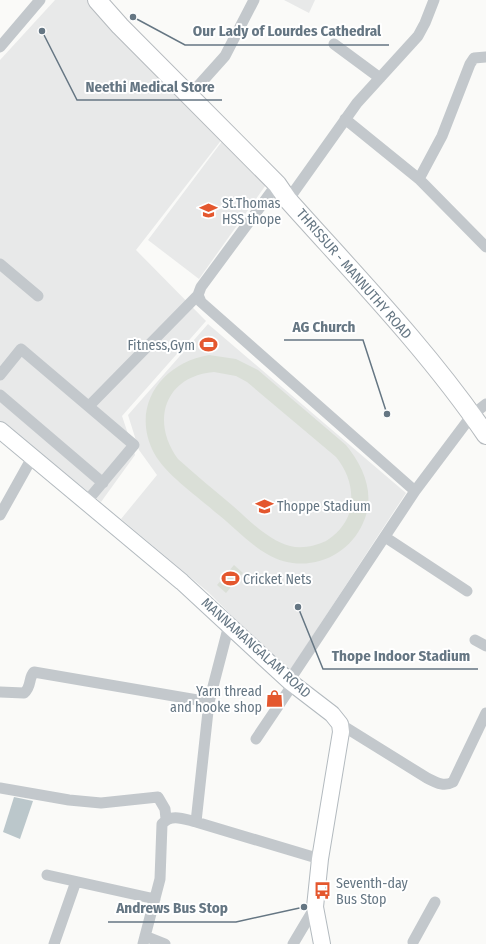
<svg xmlns="http://www.w3.org/2000/svg" width="486" height="944" viewBox="0 0 486 944" font-family="'Fira Sans Condensed',sans-serif">
  <style>
    .built { fill: #e8e9e9 }
    .green { fill: #dadfd7; fill-rule: evenodd }
    .water { fill: #bbc7cb }
    .lines { fill: none; stroke-linecap: round; stroke-linejoin: round }
    .secondary-casing { stroke: #b3babf; stroke-width: 18 }
    .primary-casing { stroke: #b5babe; stroke-width: 20 }
    .minor { stroke: #c3c8cc; stroke-width: 11 }
    .secondary { stroke: #fff; stroke-width: 16 }
    .primary { stroke: #fff; stroke-width: 18 }
    .labels { text-anchor: middle; dominant-baseline: central; stroke-width: 4; stroke-linejoin: round; paint-order: stroke }
    .poi-label { font-size: 14px; fill: #657683; stroke: #fff; text-anchor: start }
    .street-label { font-size: 14px; fill: #657683; stroke: #fff }
    .leader { fill: none; stroke: #657683; stroke-width: 1.5 }
    .callout-dot { fill: #657683; stroke: #fff; stroke-width: 1.5 }
    .callout-label { font-size: 15px; text-anchor: middle; font-weight: bold; fill: #657683; stroke: #fff; stroke-width: 4; stroke-linejoin: round; paint-order: stroke }
  </style>
  <rect width="100%" height="100%" fill="#fafaf8"/>
  <path class="built" d="M 55,0 L 88,0 L 223,138 L 136,250 L 206,321 L 122,416 L 135,455 L 101,502 L 0,421 L 0,60 Z
    M 284,0 L 315,0 L 309,13 Z
    M 223,140 L 268,182 L 199,279 L 148,240 Z
    M 208,324 L 406,493 L 289,672 L 208,592 L 121,519 L 157,475 L 139,450 L 128,415 Z"/>
  <path class="green" d="M 209,355 L 236,359 L 258,370 L 346,445 C 364,467 376,495 363,523 C 347,560 302,575 267,554 C 248,543 232,525 215,512 C 196,495 166,475 154,453 C 130,407 161,363 209,355 ZM 214,372 L 236,376 L 247,382 L 336,457 C 349,473 355,493 349,514 C 345,525 336,535 326,541 C 315,546 302,549 290,546 C 268,540 250,521 233,506 C 215,491 196,475 178,459 C 150,421 165,376 214,372 Z
    M 234,565 L 243,573 L 226,593 L 217,585 Z"/>
  <path class="water" d="M 14,797 L 33,801 L 20,839 L 3,832 Z"/>
  <g class="lines">
    <defs>
      <path id="secondary" d="M 0,430 L 182,582 L 289,681 L 332,714 L 340,724 L 341,732 L 320,859 L 315,907 L 322,944"/>
      <path id="primary" d="M 97,0 L 120,26 L 277,184 L 288,200 C 356,276 428,350 486,435"/>
    </defs>
    <use href="#secondary" class="secondary-casing"/>
    <use href="#primary" class="primary-casing"/>
    <path class="minor" d="M 334,44 L 380,78
      M 0,47 L 40,0
      M 190,95 L 225,56 L 254,0
      M 345,119 L 419,179 L 486,247
      M 419,179 L 442,136 L 470,64 L 474,58 L 486,57
      M 277,184 L 201,287 L 198,295 L 201,302 L 415,491
      M 288,200 L 357,103 L 418,36 L 425,23 L 434,0
      M 0,264 L 38,296
      M 0,375 L 21,349 L 134,445 L 87,501
      M 0,395 L 103,483
      M 89,406 L 198,295
      M 0,515 L 33,456
      M 385,537 L 467,591
      M 229,625 L 209,702 L 196,822 L 320,859
      M 475,640 L 486,646
      M 289,681 L 415,491 L 472,415 L 486,404
      M 0,692 L 24,693 C 32,687 28,678 34,672 L 209,702
      M 340,724 L 427,778 C 437,783 444,787 453,782 L 486,713
      M 256,739 L 293,684
      M 0,788 L 69,800 L 101,803 L 158,797 L 165,809 L 166,819
      M 47,875 L 155,899
      M 145,936 L 165,944
      M 413,942 L 435,902
      M 54,944 L 74,887
      M 143,944 L 160,879 L 162,824 C 171,813 184,819 196,822
      M 293,944 L 315,907"/>
    <use href="#secondary" class="secondary"/>
    <use href="#primary" class="primary"/>
  </g>
  <defs>
    <symbol id="school-bare" viewBox="-9 -9 18 18"><path d="M0-5L7-2L0 1L-7-2ZM-4 1L0 2.5L4 1V4Q0 6-4 4Z" fill="#e4572e" stroke="#fff" stroke-width="2.5" paint-order="stroke"/></symbol>
    <symbol id="stadium-bare" viewBox="-9 -9 18 18"><path d="M0-5a6.5 5 0 1 0 0 10a6.5 5 0 1 0 0-10ZM-3.5-1.8h7v3.6h-7Z" fill="#e4572e" stroke="#fff" stroke-width="2.5" paint-order="stroke"/></symbol>
    <symbol id="shop-bare" viewBox="-9 -9 18 18"><path d="M-5-2.5h2.3a2.7 3.5 0 0 1 5.4 0H5L5.5 6h-11ZM-1.5-2.5h3a1.5 2.3 0 0 0-3 0Z" fill="#e4572e" stroke="#fff" stroke-width="2.5" paint-order="stroke"/></symbol>
    <symbol id="bus-bare" viewBox="-9 -9 18 18"><path d="M-5-6H5V4H4V6H2V4H-2V6H-4V4H-5ZM-3.5-4V0h7V-4ZM-3.5 1.2v1.5H-2V1.2ZM2 1.2v1.5H3.5V1.2Z" fill="#e4572e" stroke="#fff" stroke-width="2.5" paint-order="stroke"/></symbol>
  </defs>
  <g fill-rule="evenodd">
    <use href="#school-bare" x="196" y="198" width="25" height="25"/>
    <use href="#stadium-bare" x="196" y="332" width="25" height="25"/>
    <use href="#school-bare" x="252" y="494" width="25" height="25"/>
    <use href="#stadium-bare" x="218" y="566" width="25" height="25"/>
    <use href="#shop-bare" x="262" y="686" width="25" height="25"/>
    <use href="#bus-bare" x="310" y="878" width="25" height="25"/>
  </g>
  <g class="labels">
    <g class="poi-label">
      <text x="222" y="203">St.Thomas<tspan x="222" dy="16">HSS thope</tspan></text>
      <text x="195" y="345" text-anchor="end">Fitness,Gym</text>
      <text x="277" y="506">Thoppe Stadium</text>
      <text x="243" y="579">Cricket Nets</text>
      <text x="262" y="691" text-anchor="end">Yarn thread<tspan x="262" dy="16">and hooke shop</tspan></text>
      <text x="336" y="883">Seventh-day<tspan x="336" dy="16">Bus Stop</tspan></text>
    </g>
    <g class="street-label">
      <text transform="translate(354 274) rotate(49)">THRISSUR - MANNUTHY ROAD</text>
      <text transform="translate(256 648) rotate(42)">MANNAMANGALAM ROAD</text>
    </g>
  </g>
  <path class="leader" d="M133 17L185 45H389M42 31L77 100H222M387 414L363 340H284M298 607L323 669H478M304 907L236 922H108"/>
  <g class="callout-dot">
    <circle cx="133" cy="17" r="4"/>
    <circle cx="42" cy="31" r="4"/>
    <circle cx="387" cy="414" r="4"/>
    <circle cx="298" cy="607" r="4"/>
    <circle cx="304" cy="907" r="4"/>
  </g>
  <g class="callout-label">
    <text x="287" y="36">Our Lady of Lourdes Cathedral</text>
    <text x="150" y="92">Neethi Medical Store</text>
    <text x="324" y="332">AG Church</text>
    <text x="401" y="661">Thope Indoor Stadium</text>
    <text x="172" y="913">Andrews Bus Stop</text>
  </g>
</svg>
